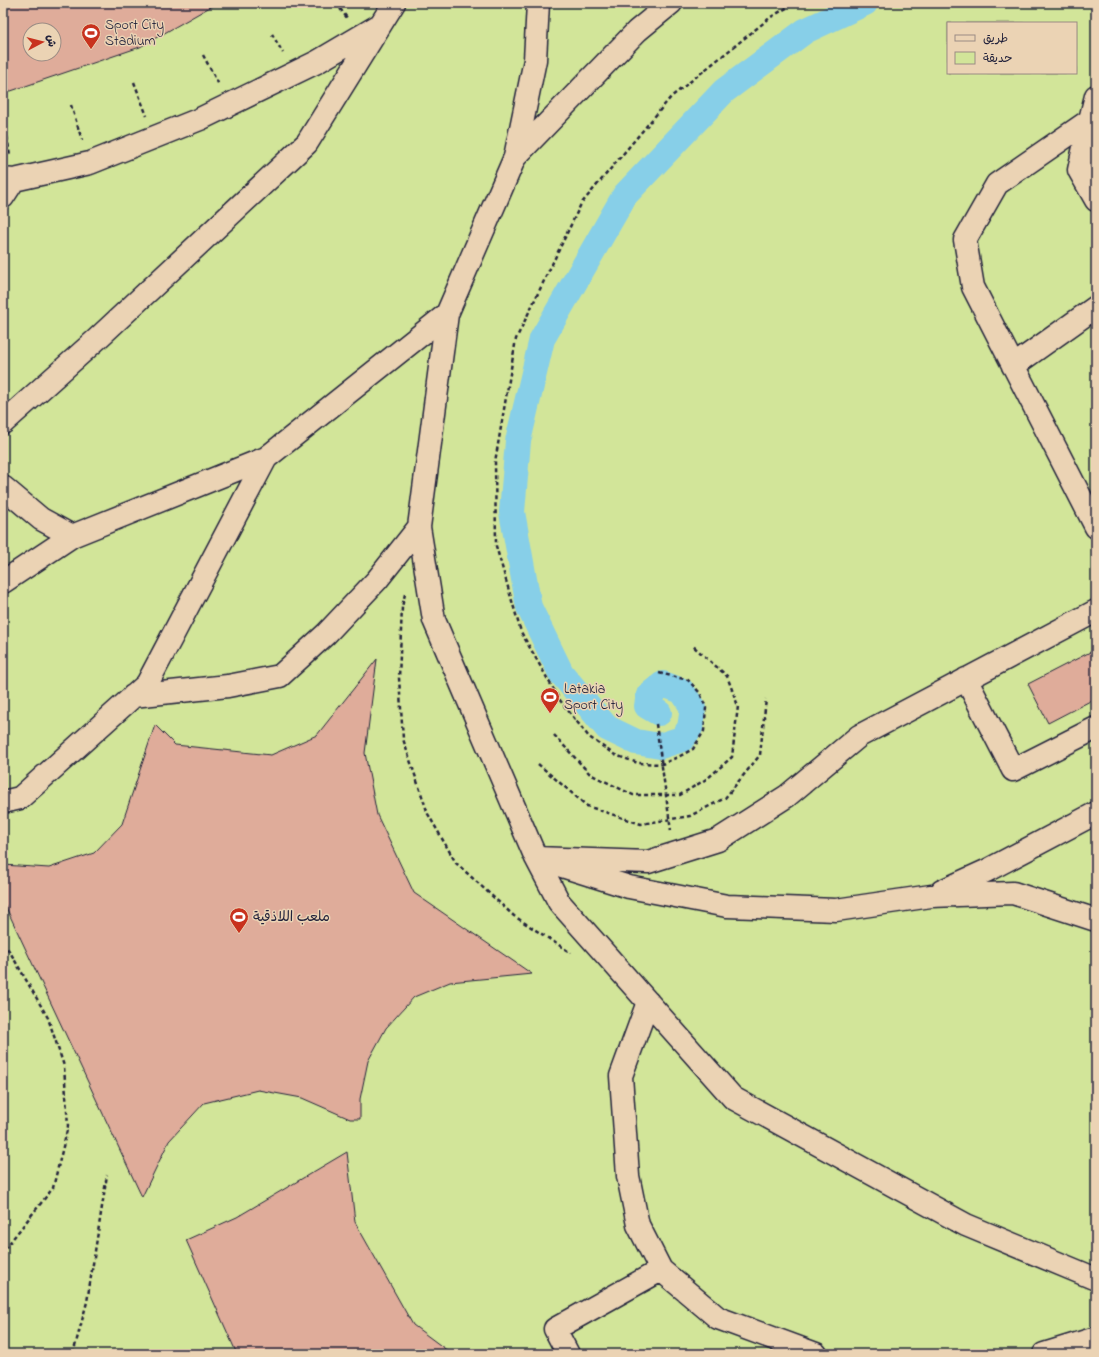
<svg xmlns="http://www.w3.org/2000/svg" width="1099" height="1357" viewBox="0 0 1099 1357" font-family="'Indie Flower','Playpen Sans Arabic',sans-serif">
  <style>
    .green { fill: #d2e599; stroke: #7a846a; fill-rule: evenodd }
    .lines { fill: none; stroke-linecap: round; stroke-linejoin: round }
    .canal { stroke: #87cfe8; stroke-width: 26 }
    .building { fill: #dfac9a; stroke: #22223b; fill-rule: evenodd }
    .minor-casing { stroke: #22223b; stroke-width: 25 }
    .path { stroke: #22223b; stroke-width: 2.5; stroke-dasharray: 4 3; stroke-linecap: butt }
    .minor { stroke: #ebd3b4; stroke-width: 22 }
    .labels { text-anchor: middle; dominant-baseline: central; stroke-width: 3; stroke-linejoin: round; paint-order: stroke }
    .poi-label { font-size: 14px; fill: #22223b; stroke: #ebd3b4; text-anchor: start }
  </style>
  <rect width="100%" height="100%" fill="#ebcdb0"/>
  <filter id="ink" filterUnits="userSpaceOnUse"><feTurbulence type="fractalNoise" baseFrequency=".025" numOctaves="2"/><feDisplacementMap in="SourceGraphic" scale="8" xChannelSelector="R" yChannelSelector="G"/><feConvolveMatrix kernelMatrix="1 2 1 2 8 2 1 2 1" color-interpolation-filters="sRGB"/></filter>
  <g filter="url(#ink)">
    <path class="green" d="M 3,3 L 1096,3 L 1096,1354 L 3,1354 ZM 948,23 L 1076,23 L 1076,73 L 948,73 ZM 30,30 L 54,30 L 54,54 L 30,54 Z"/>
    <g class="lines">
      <path class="canal" d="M 659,713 L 647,706 L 649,695 L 663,684 L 682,691 L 693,708 L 690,728 L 682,739 L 660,746 L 636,742 L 607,728 L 561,673 L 529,607 L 512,512 L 518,441 L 542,339 L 625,195 L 724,91 L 805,31 L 865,3"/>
    </g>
    <path class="building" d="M 3,3 L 217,3 L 140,47 L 11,91 L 3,91 ZM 30,30 L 54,30 L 54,54 L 30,54 Z
      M 1096,649 L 1096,698 L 1048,723 L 1028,684 Z
      M 377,659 L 365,753 L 377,815 L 414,893 L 532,974 L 450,982 L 414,997 L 386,1028 L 368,1061 L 360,1099 L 360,1119 L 350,1119 L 302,1098 L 258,1090 L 204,1103 L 169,1141 L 142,1197 L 3,901 L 3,865 L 49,868 L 94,853 L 122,824 L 155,725 L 175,745 L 271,755 L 317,735 Z
      M 347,1152 L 355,1222 L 413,1325 L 452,1354 L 237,1354 L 186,1240 L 237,1217 Z"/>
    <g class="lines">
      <defs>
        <path id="minor" d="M 671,3 L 637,31 L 515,157 L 447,314 L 419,527 L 434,620 L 536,858 L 559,902 L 733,1098 L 966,1225 L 1096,1279
          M 1096,96 L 1090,120 L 1079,170 L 1096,200
          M 1090,120 L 997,184 L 965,240 L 973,287 L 1096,527
          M 515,157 L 535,60 L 538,3
          M 3,179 L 14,180 L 90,163 L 200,119 L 317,62 L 378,26
          M 3,197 L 14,180
          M 1013,366 L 1096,307
          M 3,423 L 97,339 L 307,143 L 394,3
          M 3,487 L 41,519 L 72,536
          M 3,582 L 72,536 L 266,458 L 447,314
          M 966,679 L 1013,770 L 1096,728
          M 133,696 L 228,686 L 280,676 L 326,634 L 377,580 L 419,527
          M 3,802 L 20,798 L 147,684 L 266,458
          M 536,858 L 648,862 L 718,840 L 787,796 L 859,736 L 1096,611
          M 562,866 L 629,887 L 727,906 L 836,910 L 931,896 L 1013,893 L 1096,920
          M 942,891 L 986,871 L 1096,813
          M 648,1002 L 621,1076 L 628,1176 L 638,1225 L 661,1270 L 718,1318 L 816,1354
          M 568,1354 L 555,1329 L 661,1270
          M 1044,1354 L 1096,1338"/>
      </defs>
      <use href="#minor" class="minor-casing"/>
      <path class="path" d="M 336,3 L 347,18
        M 272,34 L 283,53
        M 203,55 L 219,85
        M 134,82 L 147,116
        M 71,105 L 82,140
        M 5,123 L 10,156
        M 405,594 L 402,607 L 399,678 L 403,739 L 428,814 L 456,863 L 514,916 L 571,953
        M 659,673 L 688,680 L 700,693 L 706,708 L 704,731 L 693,749 L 680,756 L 662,764 L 638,763 L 615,755 L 589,737 L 559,699 L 521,632 L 496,546 L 495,462 L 516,339 L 581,204 L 671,97 L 771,17 L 795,3
        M 656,724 L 671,831
        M 554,735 L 590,774 L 633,795 L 680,795 L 708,778 L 732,757 L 738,706 L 727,676 L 693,646
        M 538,764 L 587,806 L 641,824 L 690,816 L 725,798 L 760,755 L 766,699
        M 3,943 L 10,952 L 48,1018 L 64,1066 L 68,1126 L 53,1188 L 3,1251
        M 73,1354 L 87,1302 L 107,1175"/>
      <use href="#minor" class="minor"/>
    </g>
  </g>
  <defs>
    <symbol id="stadium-pin" viewBox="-11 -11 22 30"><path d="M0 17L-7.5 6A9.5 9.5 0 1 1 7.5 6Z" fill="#c8321e" stroke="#ebd3b4"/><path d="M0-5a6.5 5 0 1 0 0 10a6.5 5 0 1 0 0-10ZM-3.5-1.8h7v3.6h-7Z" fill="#fff"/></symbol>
  </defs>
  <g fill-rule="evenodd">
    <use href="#stadium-pin" x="80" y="22" width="22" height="30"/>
    <use href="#stadium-pin" x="539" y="686" width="22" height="30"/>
    <use href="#stadium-pin" x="228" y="906" width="22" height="30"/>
  </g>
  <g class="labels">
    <g class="poi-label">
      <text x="105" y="25">Sport City<tspan x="105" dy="16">Stadium</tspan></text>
      <text x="564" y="689">Latakia<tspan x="564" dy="16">Sport City</tspan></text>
      <text x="253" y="917">ملعب اللاذقية</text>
    </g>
  </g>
  <rect width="1099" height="1357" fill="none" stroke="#ebd3b4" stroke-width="16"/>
  <rect x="8" y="8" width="1083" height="1341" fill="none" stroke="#22223b" stroke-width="1.5" filter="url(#ink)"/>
  <rect x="947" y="22" width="130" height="52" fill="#ebd3b4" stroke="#9b8c84"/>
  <rect x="955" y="35" width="20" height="6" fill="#ebd3b4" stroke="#9b8c84"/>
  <text x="983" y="42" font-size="12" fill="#22223b">طريق</text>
  <rect x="955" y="52" width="20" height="12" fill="#d2e599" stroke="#9b8c84"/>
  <text x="983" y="62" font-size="12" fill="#22223b">حديقة</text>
  <g transform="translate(42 42) rotate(83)"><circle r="19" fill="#ebd3b4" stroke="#9b8c84"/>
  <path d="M0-3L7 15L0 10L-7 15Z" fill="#c8321e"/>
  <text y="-6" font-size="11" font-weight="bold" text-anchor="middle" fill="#22223b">ش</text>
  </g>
</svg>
